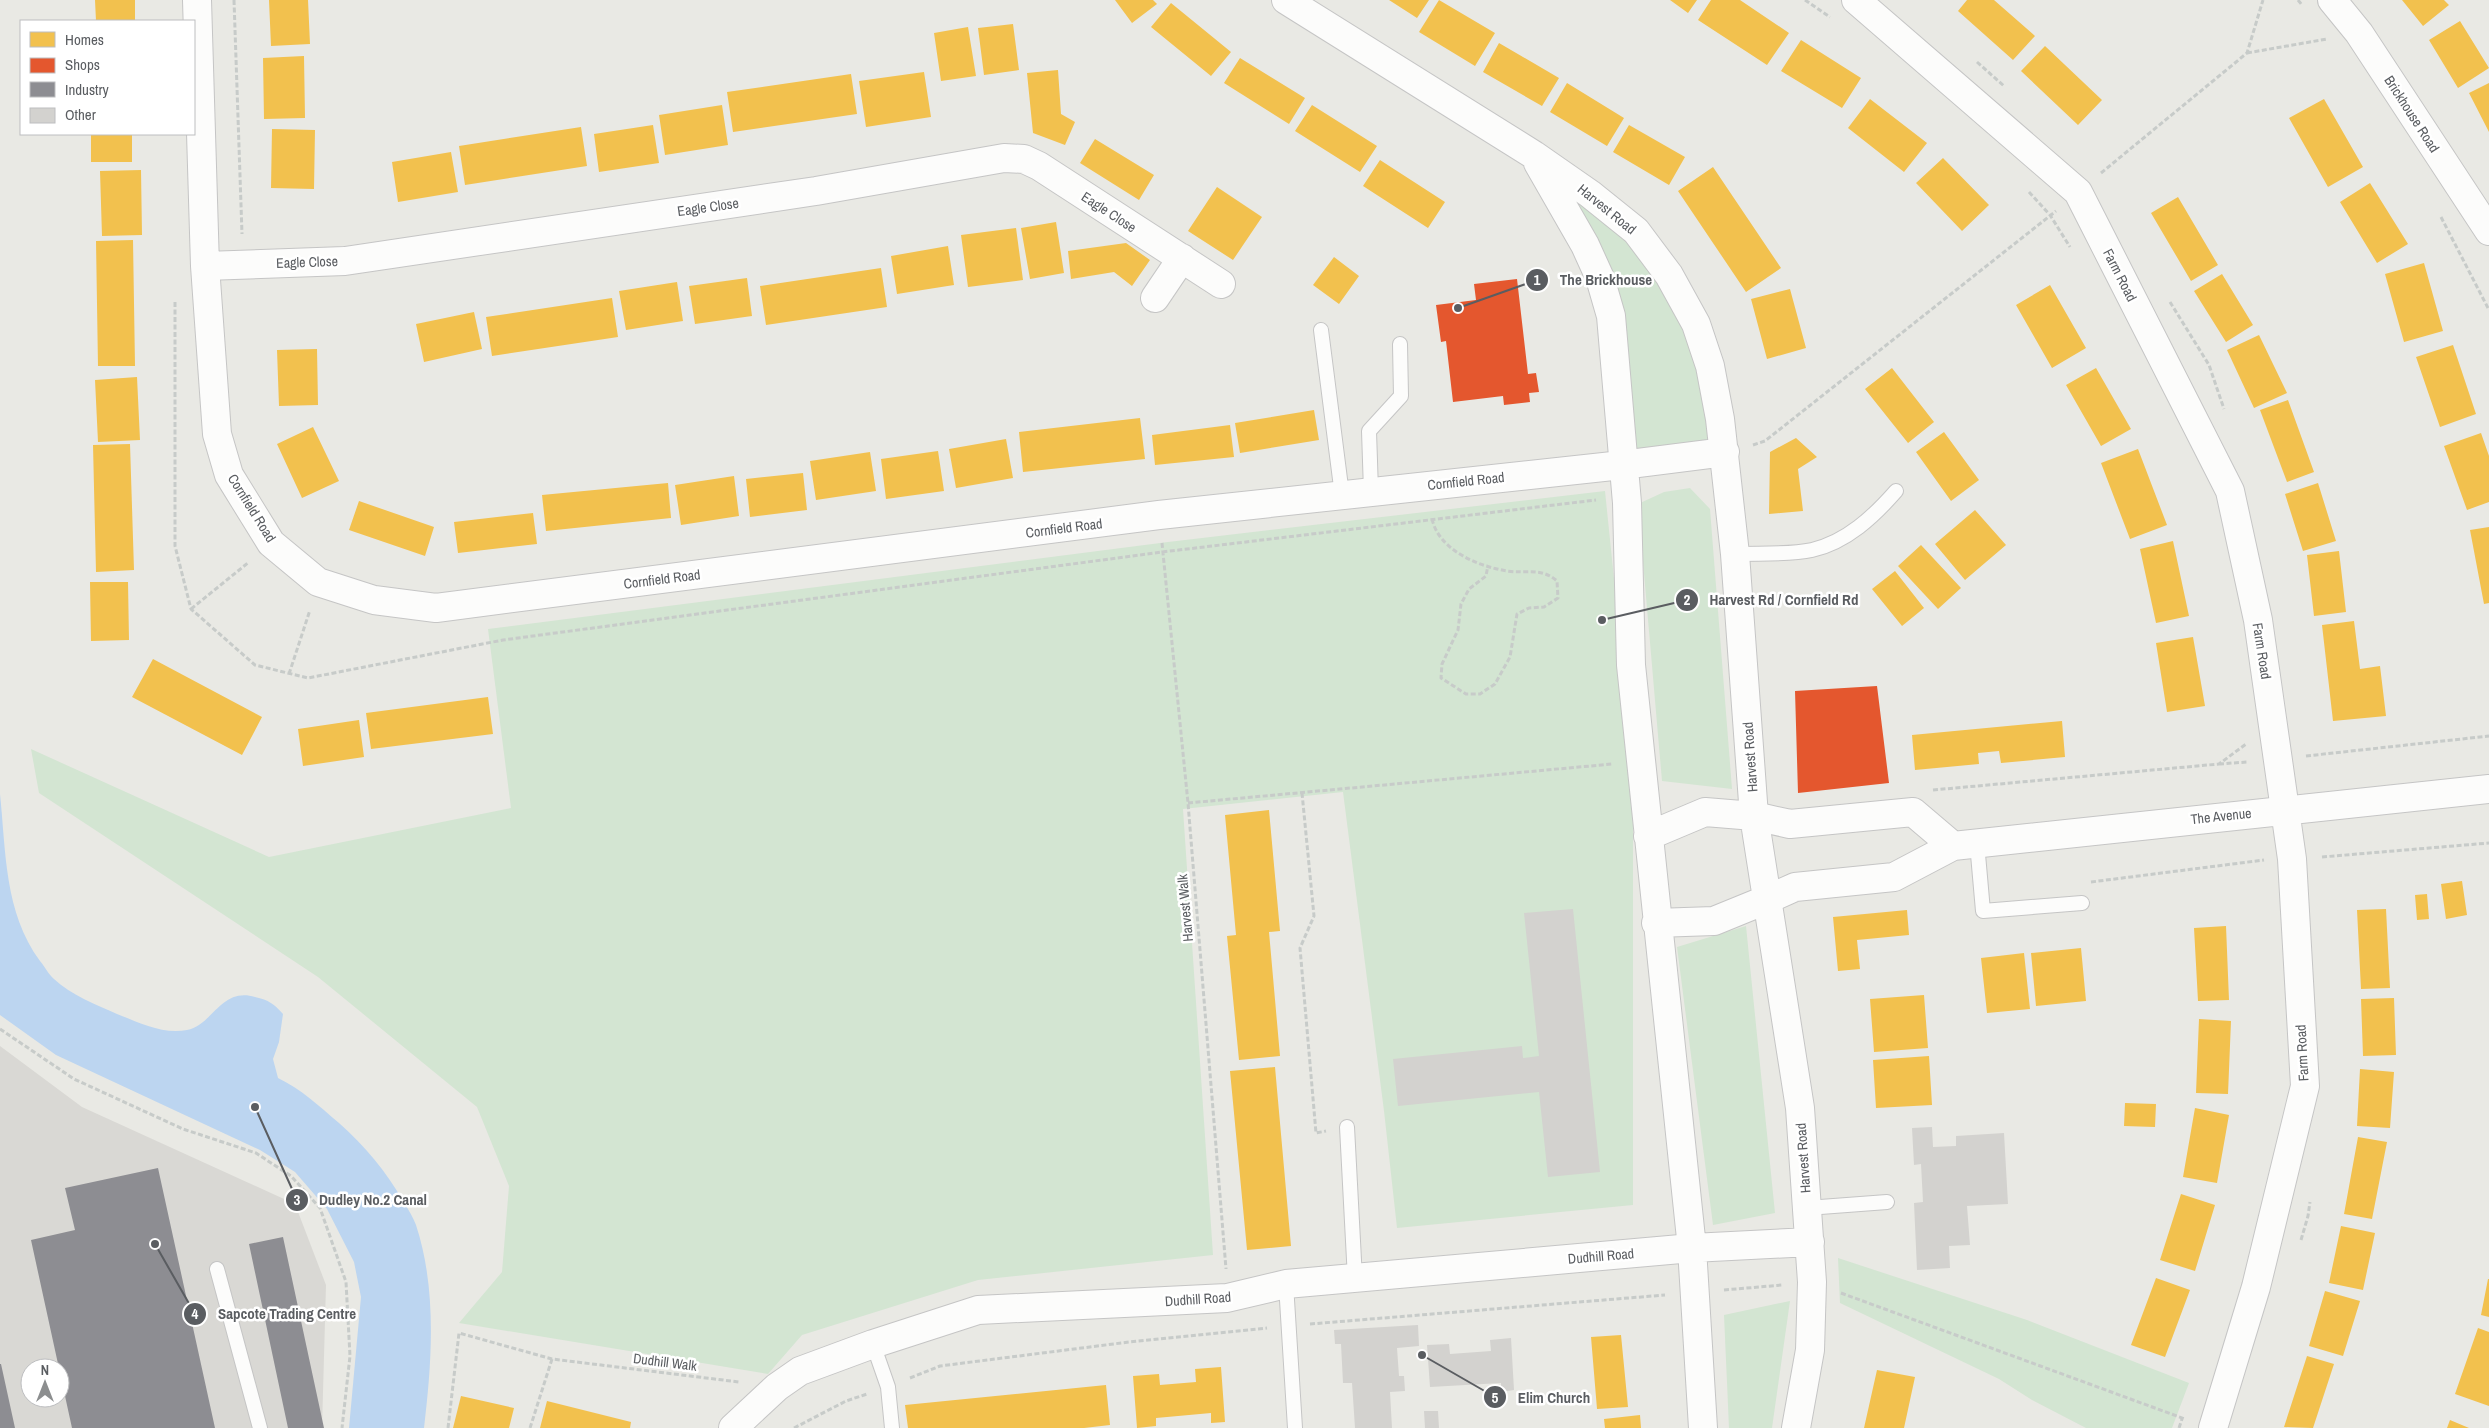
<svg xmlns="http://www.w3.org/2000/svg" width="2489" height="1428" viewBox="0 0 2489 1428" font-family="'Archivo Narrow',sans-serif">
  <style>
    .industrial { fill: #d9d8d4; fill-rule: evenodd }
    .green { fill: #d3e5d2 }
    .water { fill: #bcd5f0 }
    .homes { fill: #f2c14e }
    .shops { fill: #e4572e }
    .industry { fill: #8d8d92 }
    .building { fill: #d3d2cf }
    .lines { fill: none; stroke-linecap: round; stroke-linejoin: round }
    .service-casing { stroke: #c5c5c5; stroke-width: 16 }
    .minor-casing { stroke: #c5c5c5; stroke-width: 30 }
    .tertiary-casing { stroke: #c5c5c5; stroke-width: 30 }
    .path { stroke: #c7cbc9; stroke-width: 3; stroke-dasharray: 5 2.5; stroke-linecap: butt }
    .service { stroke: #fcfcfb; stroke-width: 14 }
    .minor { stroke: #fcfcfb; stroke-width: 28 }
    .tertiary { stroke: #fcfcfb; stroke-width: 28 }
    .labels { text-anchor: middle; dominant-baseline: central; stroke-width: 5; stroke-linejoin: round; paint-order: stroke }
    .street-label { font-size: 14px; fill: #5a5d61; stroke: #fff }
    .leader { fill: none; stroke: #5a5d61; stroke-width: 2 }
    .callout-dot { fill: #5a5d61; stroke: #fff; stroke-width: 2 }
    .mark-label { font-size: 15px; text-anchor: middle; font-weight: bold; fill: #fff }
    .callout-label { font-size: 15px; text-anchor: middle; font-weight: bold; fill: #5a5d61; stroke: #fff; stroke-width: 5; stroke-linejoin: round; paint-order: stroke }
  </style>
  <rect width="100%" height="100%" fill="#e9e9e4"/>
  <path class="industrial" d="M 0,1046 L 82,1107 L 295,1204 L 326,1285 L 322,1428 L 0,1428 ZM 30,1368 L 60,1368 L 60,1398 L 30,1398 Z"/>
  <path class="green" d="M 1569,192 L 1629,233 L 1692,328 L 1714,445 L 1632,452 Z
    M 1690,488 L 1710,509 L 1732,789 L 1662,781 L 1638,504 L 1664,492 Z
    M 1605,491 L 1633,764 L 1633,1205 L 1397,1228 L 1384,1111 L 1343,792 L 1183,809 L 1213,1255 L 978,1280 L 802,1335 L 768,1374 L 459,1323 L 502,1272 L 509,1186 L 477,1107 L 318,977 L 39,793 L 31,749 L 269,857 L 511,808 L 488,629 L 1168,542 Z
    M 1746,926 L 1775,1213 L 1713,1225 L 1677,947 Z
    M 1838,1258 L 2027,1320 L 2189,1383 L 2172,1428 L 2086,1428 L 2032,1400 L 1999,1379 L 1840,1303 Z
    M 1790,1301 L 1772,1428 L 1729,1428 L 1724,1315 Z"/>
  <path class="water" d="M 0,794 C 6,851 4,912 40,961 C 45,967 49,975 54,979 C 71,995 97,1005 117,1014 C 138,1022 163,1035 187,1030 C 213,1025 221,987 255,997 C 269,1000 274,1004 283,1014 L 279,1042 L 273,1059 L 278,1078 C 301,1089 319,1106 339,1123 C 365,1146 386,1171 403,1201 C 408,1209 413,1217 416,1225 C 437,1289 432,1361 424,1428 L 349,1428 L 361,1297 L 354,1262 L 327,1209 L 295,1172 L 260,1150 L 56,1055 L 0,1015 Z"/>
  <path class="homes" d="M 95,0 L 135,0 L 135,21 L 96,21 Z
    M 269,0 L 308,0 L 310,44 L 271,46 Z
    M 1115,0 L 1153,0 L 1157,4 L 1132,23 Z
    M 1389,0 L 1429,0 L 1417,18 Z
    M 1439,0 L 1495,33 L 1475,66 L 1419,32 Z
    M 1670,0 L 1697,0 L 1688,13 Z
    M 1711,0 L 1740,0 L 1789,33 L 1767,65 L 1698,20 Z
    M 1967,0 L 1994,0 L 2035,36 L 2013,60 L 1958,11 Z
    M 2402,0 L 2444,0 L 2449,5 L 2423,26 Z
    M 1171,3 L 1231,52 L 1211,76 L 1151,27 Z
    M 2460,21 L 2489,68 L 2458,88 L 2429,40 Z
    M 1013,24 L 1019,70 L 984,75 L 978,28 Z
    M 968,27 L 976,76 L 941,81 L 934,33 Z
    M 1801,40 L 1861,78 L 1842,108 L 1781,71 Z
    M 1499,43 L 1559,78 L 1542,106 L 1483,72 Z
    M 2045,46 L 2102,100 L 2078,125 L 2021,71 Z
    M 304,56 L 305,118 L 264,119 L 263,58 Z
    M 1240,58 L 1305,98 L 1289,124 L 1224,83 Z
    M 1058,70 L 1061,114 L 1075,122 L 1065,145 L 1033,133 L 1027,73 Z
    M 924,72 L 931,117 L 866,127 L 859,81 Z
    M 851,74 L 857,114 L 733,132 L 727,92 Z
    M 1567,83 L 1624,118 L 1607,146 L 1550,112 Z
    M 2489,83 L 2489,132 L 2469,93 Z
    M 1870,99 L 1927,143 L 1904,172 L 1848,128 Z
    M 2324,99 L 2363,167 L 2328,187 L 2289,118 Z
    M 722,105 L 728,145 L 665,155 L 659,115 Z
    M 1312,105 L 1377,146 L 1360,172 L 1295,131 Z
    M 653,125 L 659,163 L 599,172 L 594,134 Z
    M 1629,125 L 1685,157 L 1669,185 L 1613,152 Z
    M 581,127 L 587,166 L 465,185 L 459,146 Z
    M 272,129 L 315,130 L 314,189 L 271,188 Z
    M 91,134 L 132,134 L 132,162 L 91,162 Z
    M 1095,139 L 1154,175 L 1139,200 L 1080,163 Z
    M 451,152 L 458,192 L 398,202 L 392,162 Z
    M 1943,158 L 1989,205 L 1962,231 L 1916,183 Z
    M 1380,160 L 1445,202 L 1428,228 L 1363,186 Z
    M 1713,167 L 1781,268 L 1746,292 L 1678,191 Z
    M 141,170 L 142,235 L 102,236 L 100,171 Z
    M 2370,183 L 2408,244 L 2377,263 L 2340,202 Z
    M 1217,187 L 1262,217 L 1233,260 L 1188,231 Z
    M 2178,197 L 2218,265 L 2191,281 L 2151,213 Z
    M 1056,222 L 1064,273 L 1030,279 L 1021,228 Z
    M 1016,228 L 1023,280 L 968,287 L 961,235 Z
    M 133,240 L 135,366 L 98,366 L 96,241 Z
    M 1126,243 L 1150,260 L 1132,286 L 1114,272 L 1071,279 L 1068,251 Z
    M 948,246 L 954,285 L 897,294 L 891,256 Z
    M 1334,257 L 1359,276 L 1339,304 L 1313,285 Z
    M 2424,263 L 2443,331 L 2404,342 L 2385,274 Z
    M 881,268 L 887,307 L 766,325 L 760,286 Z
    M 2222,274 L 2253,325 L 2226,342 L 2194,291 Z
    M 747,278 L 752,316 L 695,324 L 689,286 Z
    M 677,282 L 683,321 L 626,330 L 619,291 Z
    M 2050,285 L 2086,348 L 2052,368 L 2016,305 Z
    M 1790,289 L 1806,348 L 1767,359 L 1751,299 Z
    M 612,298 L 618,337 L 492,356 L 486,317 Z
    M 474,312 L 482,349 L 424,362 L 416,324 Z
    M 2259,335 L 2287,393 L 2254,408 L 2227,350 Z
    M 2453,345 L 2476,414 L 2440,427 L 2416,357 Z
    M 317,349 L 318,405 L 279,406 L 277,350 Z
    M 1892,368 L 1934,422 L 1908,443 L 1865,389 Z
    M 2096,368 L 2131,429 L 2101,446 L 2066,385 Z
    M 137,377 L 140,440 L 98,442 L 95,380 Z
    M 2288,400 L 2314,472 L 2287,482 L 2260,410 Z
    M 1314,410 L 1319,440 L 1240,453 L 1235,423 Z
    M 1140,418 L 1145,459 L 1023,472 L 1019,432 Z
    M 1230,425 L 1234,457 L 1155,465 L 1152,435 Z
    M 313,427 L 339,481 L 302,498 L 277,444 Z
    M 1944,432 L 1979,480 L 1951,501 L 1916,452 Z
    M 2481,433 L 2489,456 L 2489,502 L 2467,510 L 2444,446 Z
    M 1796,438 L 1817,457 L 1798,469 L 1803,511 L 1769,514 L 1770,452 Z
    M 1006,439 L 1013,478 L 956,488 L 949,449 Z
    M 130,444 L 134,570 L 96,572 L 93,445 Z
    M 2138,449 L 2167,525 L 2130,539 L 2101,463 Z
    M 938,451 L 944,491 L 886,499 L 881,459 Z
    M 870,452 L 876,491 L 816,500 L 810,461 Z
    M 803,473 L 807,510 L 750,517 L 746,479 Z
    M 734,476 L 739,516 L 681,525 L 675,485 Z
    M 668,483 L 671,518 L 546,531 L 542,495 Z
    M 2318,483 L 2336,541 L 2303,551 L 2285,494 Z
    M 359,501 L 434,527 L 425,556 L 349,530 Z
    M 1975,510 L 2006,545 L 1965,580 L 1935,544 Z
    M 533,513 L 537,544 L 458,553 L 454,522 Z
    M 2489,527 L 2489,603 L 2484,604 L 2470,530 Z
    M 2173,541 L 2189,616 L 2156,623 L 2140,549 Z
    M 1921,545 L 1961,588 L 1938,609 L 1898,566 Z
    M 2339,551 L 2346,612 L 2314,616 L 2307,555 Z
    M 1895,571 L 1924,608 L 1902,626 L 1872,589 Z
    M 90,582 L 128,582 L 129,640 L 91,641 Z
    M 2354,621 L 2360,669 L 2380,666 L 2386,716 L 2333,721 L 2322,625 Z
    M 2193,637 L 2205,706 L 2167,712 L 2156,643 Z
    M 153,659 L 262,717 L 242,755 L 132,697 Z
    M 488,697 L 493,734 L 371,749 L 366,713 Z
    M 359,720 L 364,757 L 303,766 L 298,729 Z
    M 2062,721 L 2065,757 L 2001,763 L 1999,751 L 1978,753 L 1979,764 L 1915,770 L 1912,735 Z
    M 1269,810 L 1280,931 L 1269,932 L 1280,1056 L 1239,1060 L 1227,936 L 1236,935 L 1225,815 Z
    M 2462,881 L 2467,915 L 2446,919 L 2441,884 Z
    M 2427,894 L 2429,919 L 2417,920 L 2415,895 Z
    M 2386,909 L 2390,988 L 2361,989 L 2357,910 Z
    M 1907,910 L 1909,935 L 1857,940 L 1860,969 L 1838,971 L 1833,917 Z
    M 2226,926 L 2229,1000 L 2198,1001 L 2194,928 Z
    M 2081,948 L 2086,1001 L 2036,1006 L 2031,953 Z
    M 2024,953 L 2030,1009 L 1987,1013 L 1981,958 Z
    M 1924,995 L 1928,1048 L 1874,1052 L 1870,999 Z
    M 2394,998 L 2396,1055 L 2363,1056 L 2361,999 Z
    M 2199,1019 L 2231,1021 L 2228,1094 L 2196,1093 Z
    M 1929,1056 L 1932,1105 L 1876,1108 L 1873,1060 Z
    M 1275,1067 L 1291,1246 L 1247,1250 L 1230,1071 Z
    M 2360,1069 L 2394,1072 L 2390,1128 L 2357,1126 Z
    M 2125,1103 L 2156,1104 L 2155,1127 L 2124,1126 Z
    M 2195,1108 L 2229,1115 L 2217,1183 L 2183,1177 Z
    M 2358,1137 L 2387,1142 L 2372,1219 L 2344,1214 Z
    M 2181,1194 L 2215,1205 L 2195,1271 L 2160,1260 Z
    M 2341,1226 L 2375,1233 L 2363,1290 L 2329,1283 Z
    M 2156,1278 L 2190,1290 L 2165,1357 L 2131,1345 Z
    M 2488,1279 L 2489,1279 L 2489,1317 L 2481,1315 Z
    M 2325,1291 L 2360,1301 L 2343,1356 L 2309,1346 Z
    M 2478,1328 L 2489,1332 L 2489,1406 L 2455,1394 Z
    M 1621,1335 L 1628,1407 L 1597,1409 L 1591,1337 Z
    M 2307,1356 L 2334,1364 L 2313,1428 L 2284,1427 Z
    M 1221,1367 L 1225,1422 L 1211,1423 L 1211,1413 L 1156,1418 L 1156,1426 L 1137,1428 L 1133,1376 L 1159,1374 L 1160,1385 L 1196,1382 L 1195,1369 Z
    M 1877,1370 L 1915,1377 L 1904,1428 L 1864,1428 Z
    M 1106,1385 L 1110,1425 L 1084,1428 L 908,1428 L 905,1405 Z
    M 461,1396 L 514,1408 L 509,1428 L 453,1428 Z
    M 547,1401 L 631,1422 L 630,1428 L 540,1428 Z
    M 1640,1415 L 1641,1428 L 1605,1428 L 1604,1419 Z
    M 2450,1420 L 2469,1428 L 2447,1428 Z"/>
  <path class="shops" d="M 1517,279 L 1528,374 L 1536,373 L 1539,392 L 1529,393 L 1530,402 L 1504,405 L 1503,396 L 1453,402 L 1446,341 L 1441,342 L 1436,305 L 1476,300 L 1474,284 Z
    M 1877,686 L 1889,783 L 1798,793 L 1795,691 Z"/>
  <path class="industry" d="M 158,1168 L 215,1428 L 72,1428 L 31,1240 L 75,1230 L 65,1188 Z
    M 283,1237 L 324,1428 L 288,1428 L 249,1244 Z
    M 0,1364 L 1,1364 L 15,1428 L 0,1428 Z"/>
  <path class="building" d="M 1573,909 L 1600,1172 L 1548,1177 L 1539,1092 L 1398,1106 L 1393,1059 L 1522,1046 L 1523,1058 L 1539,1056 L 1524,913 Z
    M 1932,1127 L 1933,1147 L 1956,1146 L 1956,1136 L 2004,1133 L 2008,1204 L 1967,1206 L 1970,1245 L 1949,1246 L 1950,1268 L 1917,1270 L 1914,1203 L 1923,1202 L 1921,1164 L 1914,1165 L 1912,1128 Z
    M 1418,1325 L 1419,1346 L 1397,1348 L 1399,1376 L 1404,1376 L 1405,1391 L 1390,1392 L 1392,1428 L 1355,1428 L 1352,1383 L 1343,1383 L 1341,1344 L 1335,1344 L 1334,1330 Z
    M 1511,1338 L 1514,1390 L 1501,1392 L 1501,1383 L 1430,1387 L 1427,1345 L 1449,1344 L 1450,1354 L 1491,1351 L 1490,1340 Z
    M 1424,1411 L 1438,1411 L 1439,1428 L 1425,1428 Z"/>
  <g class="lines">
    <defs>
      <path id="service" d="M 1321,330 L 1342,495
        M 1371,491 L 1369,431 L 1401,396 L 1400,344
        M 1735,554 C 1760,553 1788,555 1812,550 C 1847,542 1874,516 1896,491
        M 1977,843 L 1983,911 L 2082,903
        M 1347,1127 L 1355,1279
        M 1807,1208 L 1887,1202
        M 217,1269 L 260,1428
        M 1286,1284 L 1295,1428
        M 873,1344 L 888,1387 L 892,1428"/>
      <path id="minor" d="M 197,0 L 205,266 L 217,434 L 229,475 L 271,543 L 318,582 L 374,600 L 436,608 L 1159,515 L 1622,465
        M 1856,0 L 2078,192 L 2230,491 L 2258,620 L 2292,859 L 2305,1086 L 2256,1287 L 2213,1428
        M 2332,0 L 2359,33 L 2489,231
        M 205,266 L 345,261 L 816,191 L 1004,158 L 1024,159 L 1039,166 L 1221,284
        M 1155,298 L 1182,258
        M 1754,816 L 1790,824 L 1913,812 L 1953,846
        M 1768,899 L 1795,887 L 1894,877 L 1953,846 L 2489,789
        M 733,1428 L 777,1387 L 800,1371 L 873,1344 L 978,1310 L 1227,1298 L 1286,1284 L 1692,1248"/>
      <path id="tertiary" d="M 1286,0 L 1534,155 L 1590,194 L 1636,231 L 1669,275 L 1696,324 L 1710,366 L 1720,419 L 1735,554 L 1754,816 L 1800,1108 L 1812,1282 L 1810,1350 L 1796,1428
        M 1538,163 L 1585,245 L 1600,278 L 1611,316 L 1627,503 L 1631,665 L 1692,1248 L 1703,1428
        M 1622,465 L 1725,452
        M 1648,836 L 1705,812 L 1754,816
        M 1656,923 L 1714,921 L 1768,899
        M 1692,1248 L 1810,1242"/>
    </defs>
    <use href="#service" class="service-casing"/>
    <use href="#minor" class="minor-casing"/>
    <use href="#tertiary" class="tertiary-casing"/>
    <path class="path" d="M 234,0 L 242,234
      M 1805,0 L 1830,17
      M 2298,0 L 2302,5
      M 2247,53 L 2327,39
      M 1977,62 L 2004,86
      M 2101,173 L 2247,53 L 2263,0
      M 2029,192 L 2050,215 L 2070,247
      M 2441,217 L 2489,310
      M 175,302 L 175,546 L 191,609 L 255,665 L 308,678 L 503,640 L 1162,552 L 1596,500
      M 2170,302 L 2209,365 L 2224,409
      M 1753,445 L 1765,441 L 2056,211
      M 1432,519 C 1439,550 1477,566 1507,571 C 1527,574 1541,567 1557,581 L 1558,598 L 1544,607 L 1529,608 L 1517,614 L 1510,657 L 1495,684 L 1480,694 L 1466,694 L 1441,678 L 1442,664 L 1458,630 L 1461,604 L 1469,589 L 1486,576 L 1488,565
      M 1162,543 L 1188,803 L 1226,1269
      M 191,609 L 249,562
      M 289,674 L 310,610
      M 2306,756 L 2489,736
      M 2219,764 L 2247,762
      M 1933,790 L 2219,764 L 2246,744
      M 1302,793 L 1314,916 L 1300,948 L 1316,1133 L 1326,1131
      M 1188,803 L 1612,764
      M 2322,857 L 2489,843
      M 2091,882 L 2264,860
      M 0,1029 L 74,1079 L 183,1129 L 256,1153 L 291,1176 L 320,1208 L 346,1282 L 350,1356 L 342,1428
      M 2301,1240 L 2308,1216 L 2310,1202
      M 1724,1290 L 1782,1285
      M 1841,1293 L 2185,1419
      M 1310,1324 L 1665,1295
      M 910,1378 L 940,1366 L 1129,1342 L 1267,1328
      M 448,1428 L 459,1333 L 552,1359 L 739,1382
      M 530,1428 L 552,1359
      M 794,1428 L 846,1401 L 867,1394
      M 2179,1428 L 2182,1419"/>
    <use href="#service" class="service"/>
    <use href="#minor" class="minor"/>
    <use href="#tertiary" class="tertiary"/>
  </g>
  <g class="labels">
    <g class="street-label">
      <text transform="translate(2412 114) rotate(57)">Brickhouse Road</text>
      <text transform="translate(708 207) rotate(-8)">Eagle Close</text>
      <text transform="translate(1607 209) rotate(39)">Harvest Road</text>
      <text transform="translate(1109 212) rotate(33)">Eagle Close</text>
      <text transform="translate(307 262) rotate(-2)">Eagle Close</text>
      <text transform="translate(2120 275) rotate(63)">Farm Road</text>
      <text transform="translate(1466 481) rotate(-6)">Cornfield Road</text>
      <text transform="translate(252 508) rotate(58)">Cornfield Road</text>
      <text transform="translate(1064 528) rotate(-7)">Cornfield Road</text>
      <text transform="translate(662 579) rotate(-7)">Cornfield Road</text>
      <text transform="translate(2262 651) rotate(81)">Farm Road</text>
      <text transform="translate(1750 757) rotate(-94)">Harvest Road</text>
      <text transform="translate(2221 816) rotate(-6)">The Avenue</text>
      <text transform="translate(1185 908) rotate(-95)">Harvest Walk</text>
      <text transform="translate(2302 1053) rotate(-93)">Farm Road</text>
      <text transform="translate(1803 1158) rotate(-94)">Harvest Road</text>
      <text transform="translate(1601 1256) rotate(-5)">Dudhill Road</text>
      <text transform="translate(1198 1299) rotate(-4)">Dudhill Road</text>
      <text transform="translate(665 1362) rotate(7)">Dudhill Walk</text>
    </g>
  </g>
  <path class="leader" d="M1458 308L1537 280M1602 620L1687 600M255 1107L297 1200M155 1244L195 1314M1422 1355L1495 1397"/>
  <g class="callout-dot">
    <circle cx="1458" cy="308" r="5"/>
    <circle cx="1602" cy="620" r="5"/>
    <circle cx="255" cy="1107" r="5"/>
    <circle cx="155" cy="1244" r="5"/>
    <circle cx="1422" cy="1355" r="5"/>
    <circle cx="1537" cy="280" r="12"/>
    <circle cx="1687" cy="600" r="12"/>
    <circle cx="297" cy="1200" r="12"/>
    <circle cx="195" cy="1314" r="12"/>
    <circle cx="1495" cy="1397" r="12"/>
  </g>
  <g class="mark-label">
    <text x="1537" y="285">1</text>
    <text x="1687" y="605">2</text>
    <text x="297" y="1205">3</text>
    <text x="195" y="1319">4</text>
    <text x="1495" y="1403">5</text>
  </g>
  <g class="callout-label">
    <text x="1606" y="285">The Brickhouse</text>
    <text x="1784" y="605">Harvest Rd / Cornfield Rd</text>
    <text x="373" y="1205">Dudley No.2 Canal</text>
    <text x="287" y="1319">Sapcote Trading Centre</text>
    <text x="1554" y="1403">Elim Church</text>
  </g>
  <rect x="20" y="20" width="175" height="115" fill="#ffffff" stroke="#bdbec0"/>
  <rect x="30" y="32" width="25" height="15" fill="#f2c14e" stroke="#bdbec0"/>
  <text x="65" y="45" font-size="15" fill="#5a5d61">Homes</text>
  <rect x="30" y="58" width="25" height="15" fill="#e4572e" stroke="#bdbec0"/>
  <text x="65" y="70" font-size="15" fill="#5a5d61">Shops</text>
  <rect x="30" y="82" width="25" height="15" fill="#8d8d92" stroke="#bdbec0"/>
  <text x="65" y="95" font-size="15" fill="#5a5d61">Industry</text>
  <rect x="30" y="108" width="25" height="15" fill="#d3d2cf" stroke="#bdbec0"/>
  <text x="65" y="120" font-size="15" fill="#5a5d61">Other</text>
  <g transform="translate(45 1383)"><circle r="24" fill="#ffffff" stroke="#bdbec0"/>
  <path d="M0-4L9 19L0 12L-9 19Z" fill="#8c8e8f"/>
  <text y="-8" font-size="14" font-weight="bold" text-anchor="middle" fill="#5a5d61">N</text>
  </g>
</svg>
